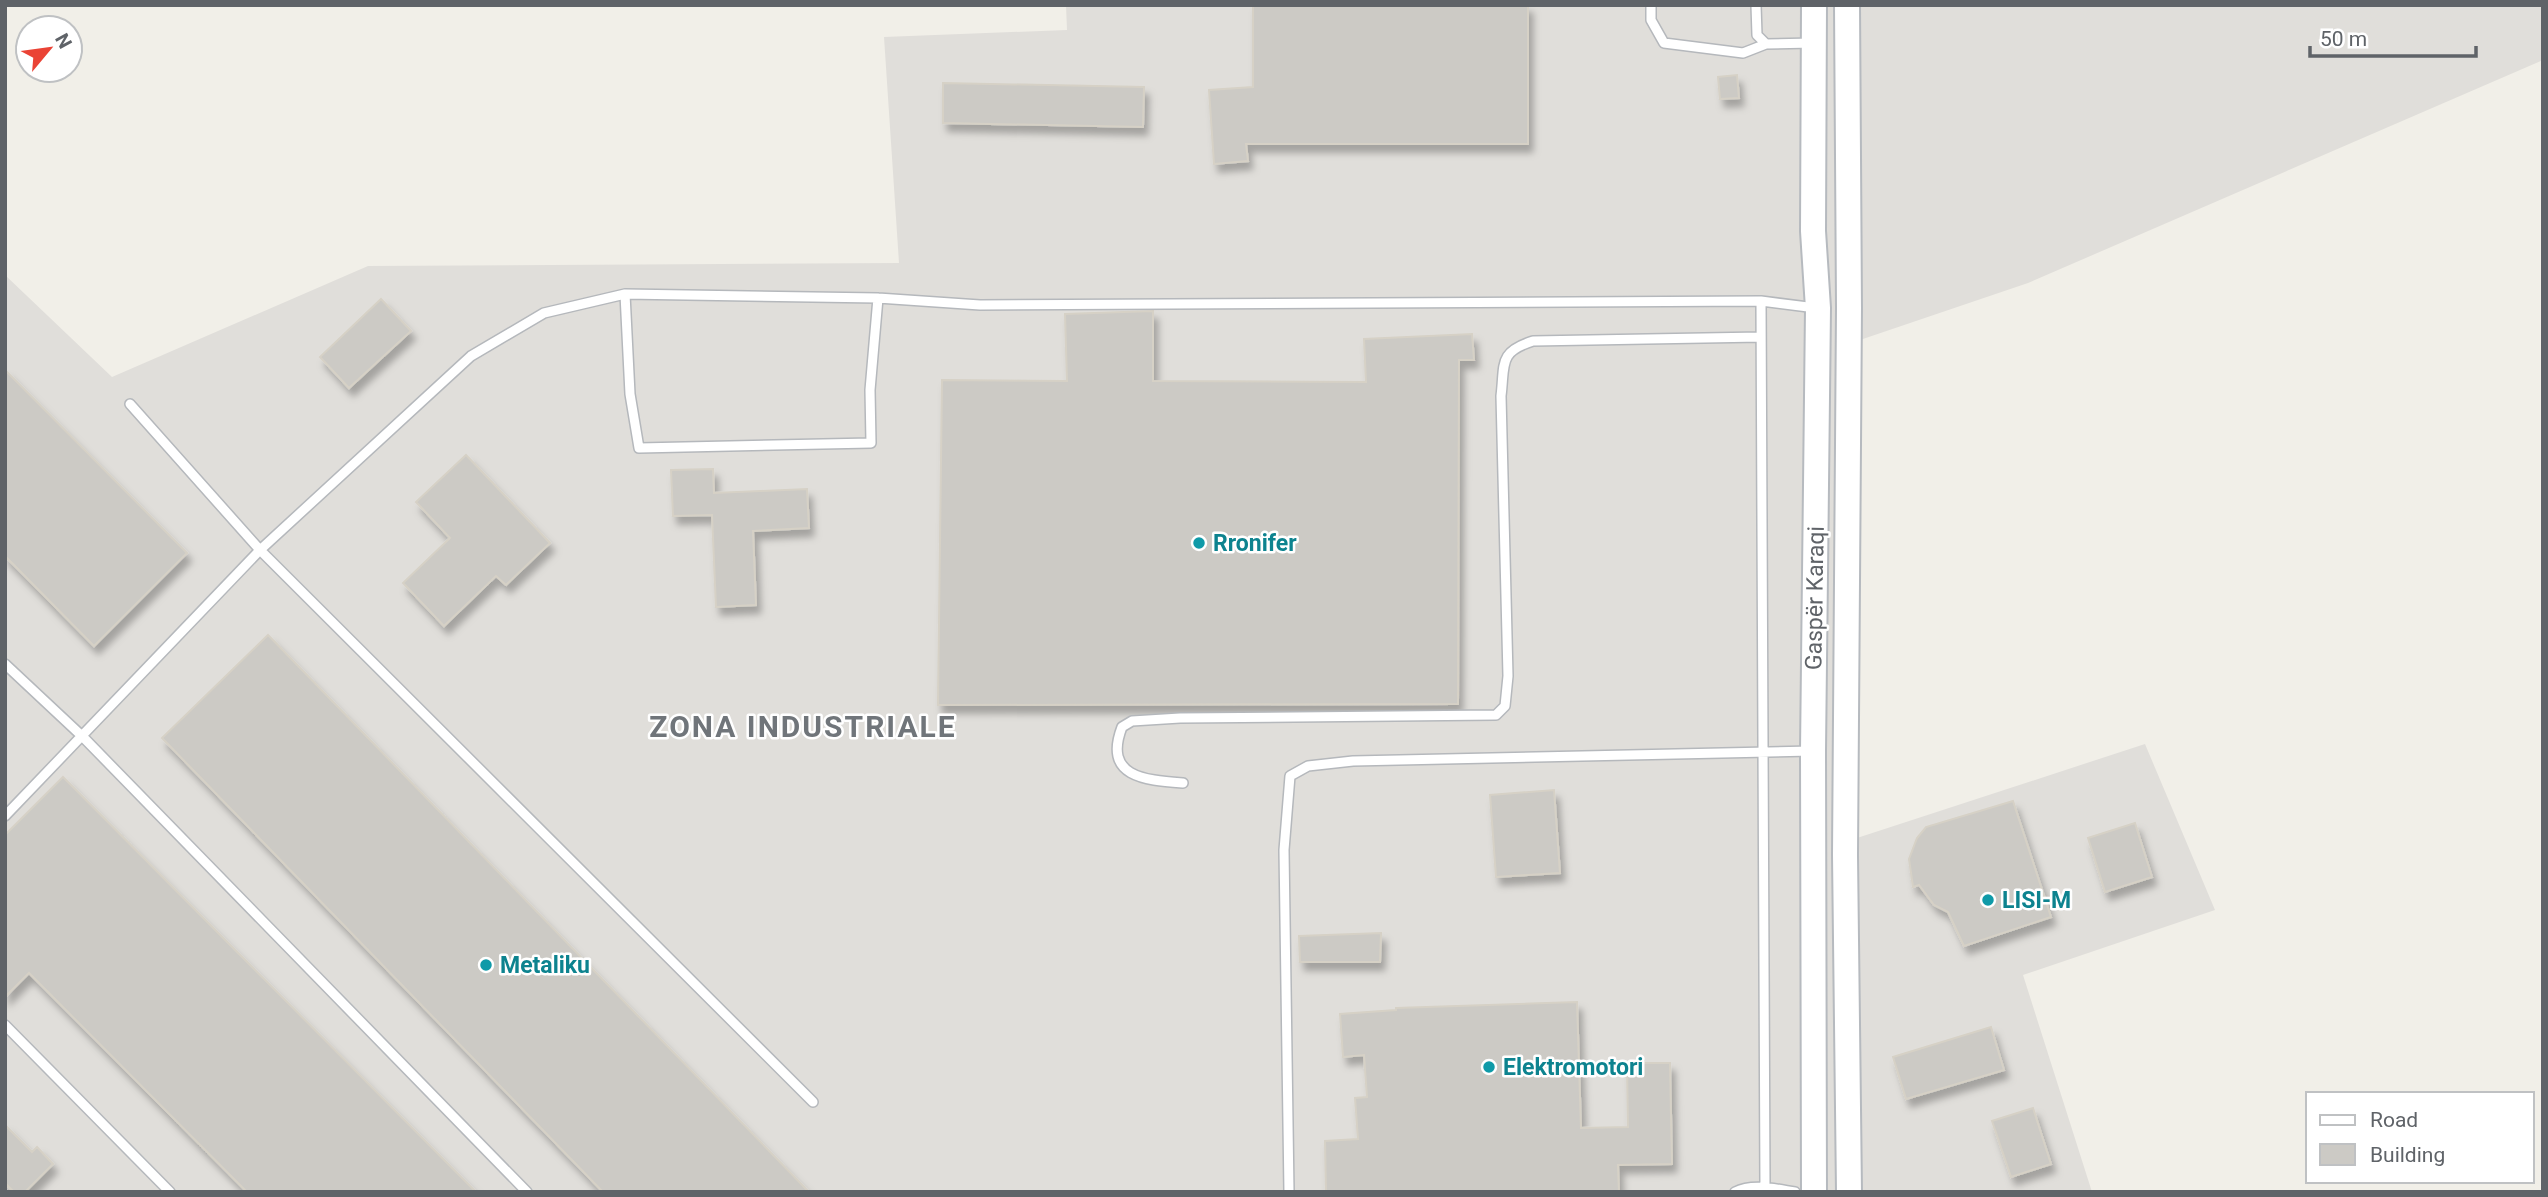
<svg xmlns="http://www.w3.org/2000/svg" width="2548" height="1197" viewBox="0 0 2548 1197" font-family="Roboto,sans-serif">
  <style>
    .industrial { fill: #e0deda }
    .building { fill: #cccac5; stroke: #d6d1c6; stroke-width: 2; filter: url(#shadow) }
    .lines { fill: none; stroke-linecap: round; stroke-linejoin: round }
    .service-casing { stroke: #b5b8bc; stroke-width: 12 }
    .secondary-casing { stroke: #b6babf; stroke-width: 28 }
    .service { stroke: #fff; stroke-width: 9 }
    .secondary { stroke: #fff; stroke-width: 24 }
    .culture-dot { fill: #0f9aa8; stroke: #fff; stroke-width: 2.5 }
    .labels { text-anchor: middle; dominant-baseline: central; stroke-width: 5; stroke-linejoin: round; paint-order: stroke }
    .culture-label { font-size: 23px; font-weight: bold; fill: #0d838f; stroke: #fff; text-anchor: start }
    .street-label { font-size: 23px; fill: #5f6368; stroke: #fff }
    .district-label { font-size: 30px; font-weight: bold; letter-spacing: 2px; fill: #70757a; stroke: #fff }
  </style>
  <defs>
    <filter id="shadow"><feDropShadow dx="4.5" dy="8" stdDeviation="3.5" flood-color="#0004"/></filter>
  </defs>
  <rect width="100%" height="100%" fill="#f1efe8"/>
  <path class="industrial" d="M 1066,5 L 2543,5 L 2543,60 L 2028,283 L 1857,341 L 1857,838 L 2145,744 L 2215,910 L 2023,975 L 2092,1192 L 5,1192 L 5,275 L 112,377 L 368,266 L 899,263 L 884,37 L 1067,30 Z"/>
  <path class="building" d="M 1253,5 L 1528,5 L 1528,144 L 1246,144 L 1248,161 L 1214,164 L 1209,90 L 1253,87 Z
    M 1737,75 L 1739,98 L 1720,99 L 1718,77 Z
    M 943,83 L 1144,87 L 1143,127 L 943,123 Z
    M 381,299 L 411,331 L 349,388 L 320,357 Z
    M 1153,311 L 1153,381 L 1366,382 L 1364,339 L 1472,334 L 1474,360 L 1459,360 L 1458,704 L 938,705 L 942,380 L 1067,381 L 1065,314 Z
    M 5,370 L 187,553 L 94,646 L 5,556 Z
    M 466,455 L 550,543 L 506,585 L 496,576 L 444,626 L 403,583 L 450,538 L 416,502 Z
    M 713,469 L 714,493 L 807,489 L 809,528 L 753,531 L 756,605 L 716,607 L 712,515 L 673,516 L 671,470 Z
    M 268,635 L 809,1192 L 603,1192 L 162,738 Z
    M 63,777 L 476,1192 L 247,1192 L 29,973 L 5,997 L 5,835 Z
    M 1554,790 L 1560,873 L 1496,877 L 1490,795 Z
    M 2013,801 L 2051,917 L 1964,946 L 1948,912 L 1934,905 L 1919,885 L 1913,887 L 1909,859 L 1917,838 L 1926,827 Z
    M 2135,823 L 2152,877 L 2105,892 L 2088,838 Z
    M 1381,933 L 1380,962 L 1300,962 L 1299,936 Z
    M 1577,1002 L 1581,1128 L 1628,1127 L 1627,1063 L 1670,1063 L 1672,1164 L 1618,1165 L 1619,1192 L 1326,1192 L 1325,1141 L 1358,1139 L 1355,1098 L 1367,1097 L 1364,1055 L 1343,1057 L 1340,1014 L 1396,1010 L 1396,1008 Z
    M 1991,1027 L 2004,1070 L 1906,1099 L 1893,1057 Z
    M 2033,1108 L 2051,1164 L 2011,1177 L 1992,1121 Z
    M 5,1125 L 32,1152 L 37,1147 L 53,1164 L 25,1192 L 14,1192 L 5,1183 Z"/>
  <g class="lines">
    <defs>
      <path id="service" d="M 1651,5 L 1651,20 L 1664,43 L 1743,53 L 1766,44
        M 1756,5 L 1757,35 L 1766,44 L 1813,43
        M 625,294 L 630,394 L 639,448 L 871,443 L 870,390 L 878,298
        M 1761,301 L 1765,1187
        M 130,404 L 260,550 L 813,1102
        M 5,664 L 83,737 L 527,1192
        M 1183,783 C 1144,780 1103,777 1122,727 L 1132,721 L 1180,718 L 1496,715 L 1505,706 L 1508,676 L 1501,396 C 1505,364 1498,352 1533,341 L 1761,337
        M 5,816 L 260,550 L 471,356 L 544,313 L 625,294 L 878,298 L 980,305 L 1761,301 L 1816,308
        M 5,1025 L 170,1192
        M 1289,1192 L 1284,850 L 1290,776 L 1308,766 L 1353,761 L 1812,751
        M 1735,1192 C 1753,1183 1776,1189 1795,1192"/>
      <path id="secondary" d="M 1847,5 L 1849,308 L 1845,855 L 1849,1192
        M 1814,1192 L 1813,751 L 1818,308 L 1813,231 L 1814,5"/>
    </defs>
    <use href="#service" class="service-casing"/>
    <use href="#secondary" class="secondary-casing"/>
    <use href="#service" class="service"/>
    <use href="#secondary" class="secondary"/>
  </g>
  <g class="culture-dot">
    <circle cx="1199" cy="543" r="7"/>
    <circle cx="1988" cy="900" r="7"/>
    <circle cx="486" cy="965" r="7"/>
    <circle cx="1489" cy="1067" r="7"/>
  </g>
  <g class="labels">
    <g class="culture-label">
      <text x="1213" y="543">Rronifer</text>
      <text x="2002" y="900">LISI-M</text>
      <text x="500" y="965">Metaliku</text>
      <text x="1503" y="1067">Elektromotori</text>
    </g>
    <g class="street-label">
      <text transform="translate(1815 598) rotate(-89)">Gaspër Karaqi</text>
    </g>
    <g class="district-label">
      <text x="803" y="726">ZONA INDUSTRIALE</text>
    </g>
  </g>
  <rect width="2548" height="1197" fill="none" stroke="#5f6368" stroke-width="14"/>
  <rect x="2306" y="1092" width="228" height="91" fill="#ffffff" stroke="#bfc1c3" stroke-width="2"/>
  <rect x="2320" y="1115" width="35" height="10" fill="#ffffff" stroke="#bfc1c3" stroke-width="2"/>
  <text x="2370" y="1127" font-size="21" fill="#5f6368">Road</text>
  <rect x="2320" y="1144" width="35" height="21" fill="#cccac5" stroke="#bfc1c3" stroke-width="2"/>
  <text x="2370" y="1162" font-size="21" fill="#5f6368">Building</text>
  <g transform="translate(49 49) rotate(61)"><circle r="33" fill="#ffffff" stroke="#bfc1c3" stroke-width="2"/>
  <path d="M0-5L12 26L0 18L-12 26Z" fill="#ea4335"/>
  <text y="-10" font-size="19" font-weight="bold" text-anchor="middle" fill="#5f6368">N</text>
  </g>
  <path d="M2310 46v10h166v-10" fill="none" stroke="#5f6368" stroke-width="3.5"/>
  <text x="2320" y="46" font-size="21" fill="#5f6368" stroke="#ffffff" stroke-width="5" paint-order="stroke">50 m</text>
</svg>
